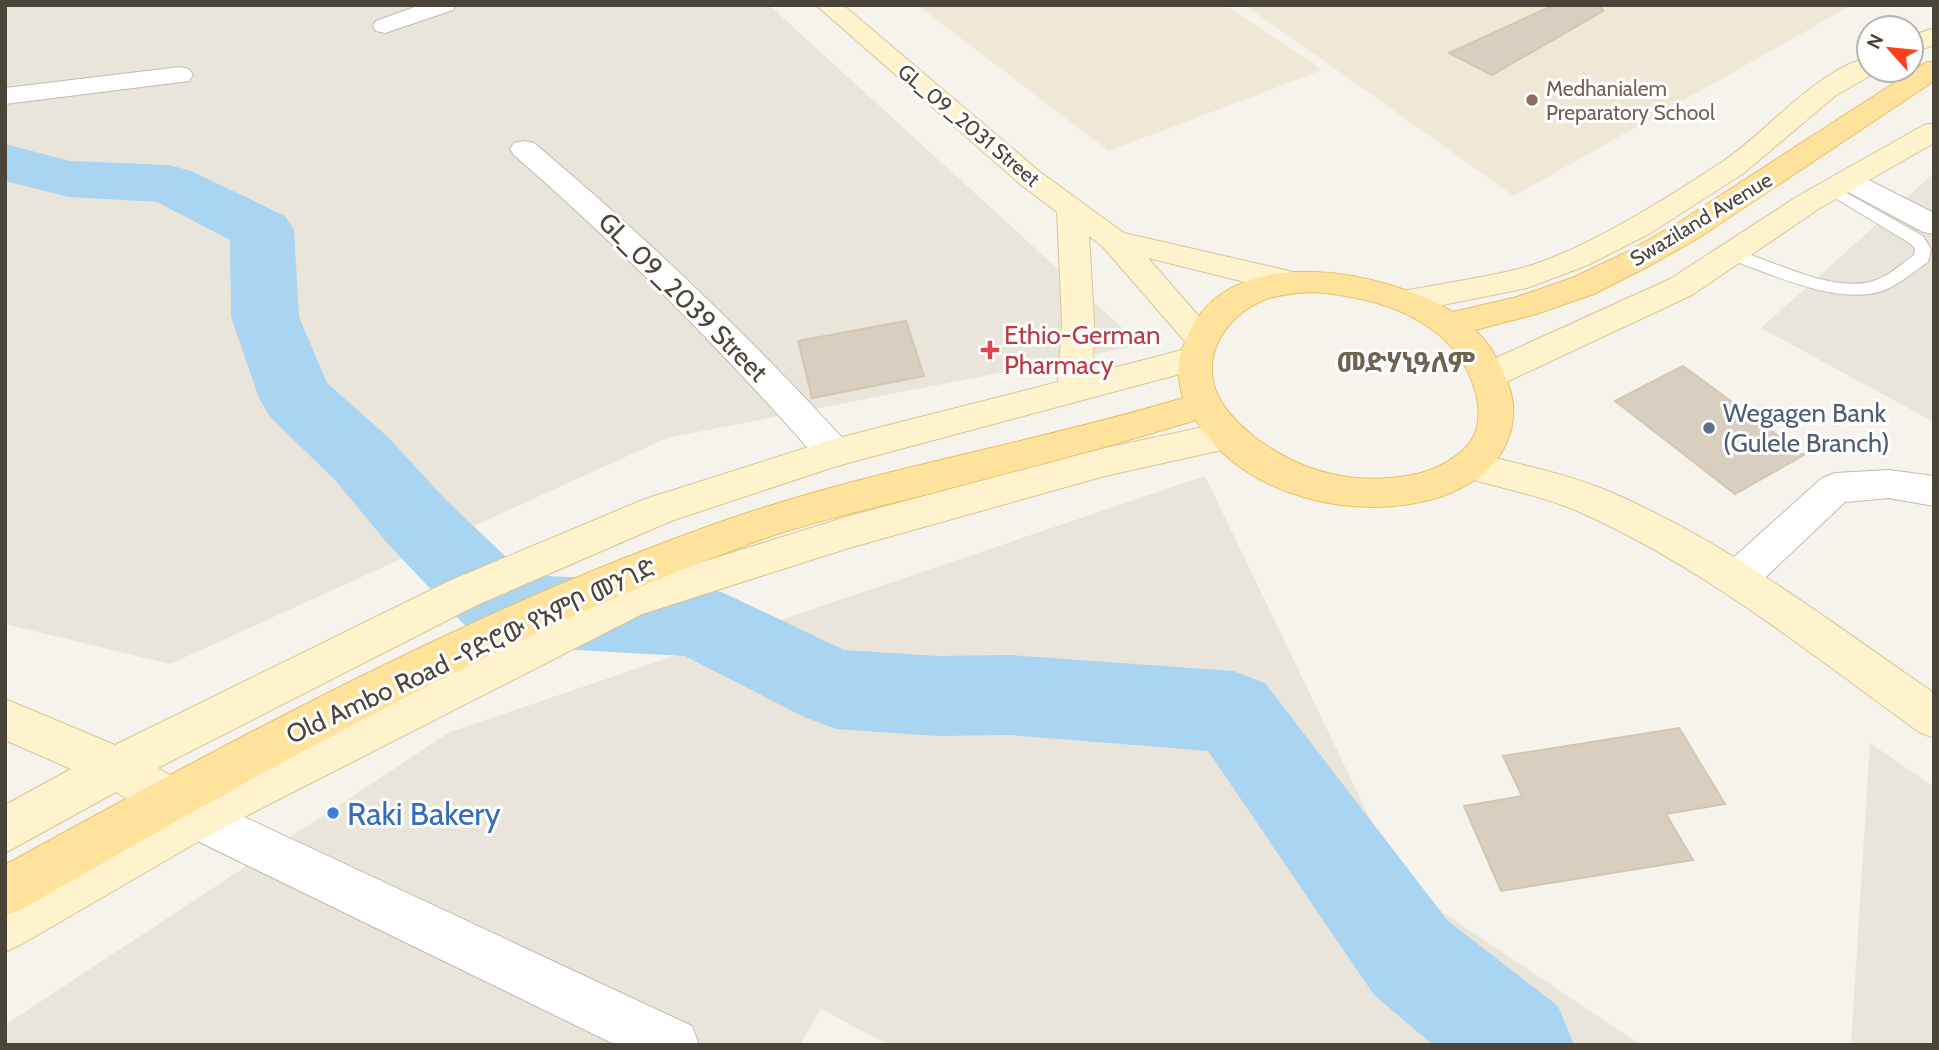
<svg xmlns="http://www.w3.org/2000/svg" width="1939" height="1050" viewBox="0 0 1939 1050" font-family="Cabin,'Noto Sans Ethiopic',sans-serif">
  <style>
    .residential { fill: #eae5da }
    .education { fill: #efe8d6 }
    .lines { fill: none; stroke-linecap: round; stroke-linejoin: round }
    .river { fill: #a9d4f2; fill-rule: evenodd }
    .building { fill: #d8cfc1; stroke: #d3c7b4; stroke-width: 2 }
    .lane-casing { stroke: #c2bbae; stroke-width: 2 }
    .street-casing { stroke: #c2bbae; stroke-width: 2 }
    .secondary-casing { stroke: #d6c79b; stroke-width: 2 }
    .primary-casing { stroke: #e6c16a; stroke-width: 2 }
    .lane { fill: #fff; fill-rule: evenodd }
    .street { fill: #fff; fill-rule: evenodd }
    .secondary { fill: #fff3cd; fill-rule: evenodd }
    .primary { fill: #ffe39c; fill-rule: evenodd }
    .education-dot { fill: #8d6e63; stroke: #fff; stroke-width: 2.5 }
    .health-dot { fill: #e0444e; stroke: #fff; stroke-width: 2.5 }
    .service-dot { fill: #5c6f8a; stroke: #fff; stroke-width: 2.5 }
    .shop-dot { fill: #3f7fe0; stroke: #fff; stroke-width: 2.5 }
    .labels { text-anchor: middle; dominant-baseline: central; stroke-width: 6; stroke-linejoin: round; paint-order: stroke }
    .far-education-label { font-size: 21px; fill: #785e54; stroke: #fff; text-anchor: start }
    .far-street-label { font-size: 21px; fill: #4b4439; stroke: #fff }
    .street-label { font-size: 26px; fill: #4b4439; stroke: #fff }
    .health-label { font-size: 26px; fill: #be3a42; stroke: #fff; text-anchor: start }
    .service-label { font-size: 26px; fill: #4e5e75; stroke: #fff; text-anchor: start }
    .neighbourhood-label { font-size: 28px; font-weight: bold; fill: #6e6250; stroke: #fff }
    .near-shop-label { font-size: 32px; fill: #366cbe; stroke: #fff; text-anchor: start }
  </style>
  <rect width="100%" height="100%" fill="#f6f3ec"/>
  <path class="residential" d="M 5,5 L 769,5 L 1141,345 L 667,438 L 170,664 L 5,624 Z
    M 1934,173 L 1934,422 L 1761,328 Z
    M 1205,476 L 1402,885 L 1641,1045 L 889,1045 L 821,1009 L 800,1045 L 5,1045 L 5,1025 L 450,732 Z
    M 1870,743 L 1934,787 L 1934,1045 L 1851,1045 Z"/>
  <path class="education" d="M 917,5 L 1226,5 L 1322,70 L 1109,151 Z
    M 1245,5 L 1852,5 L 1514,196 Z"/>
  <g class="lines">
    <path class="river" d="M 5,144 L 70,161 L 169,165 L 191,171 L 285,216 L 294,230 L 299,317 L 327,383 L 389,438 L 444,498 L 525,575 L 696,583 L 726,594 L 844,650 L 938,656 L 1010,655 L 1233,671 L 1265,683 L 1448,921 L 1558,1006 L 1574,1045 L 1433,1045 L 1374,995 L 1208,751 L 1010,735 L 938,736 L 836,729 L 804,717 L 685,656 L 505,646 L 475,636 L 388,544 L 335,480 L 270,417 L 259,398 L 231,317 L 230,240 L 157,202 L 69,197 L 5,181 Z"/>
  </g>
  <path class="building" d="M 1554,5 L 1600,5 L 1603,11 L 1492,75 L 1449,53 Z
    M 906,321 L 924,376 L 812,398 L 798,341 Z
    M 1683,366 L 1804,455 L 1735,494 L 1615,401 Z
    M 1679,728 L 1725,804 L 1666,814 L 1693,860 L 1501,891 L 1464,806 L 1522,796 L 1503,756 Z"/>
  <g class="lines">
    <defs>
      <path id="lane" d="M 1831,184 L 1923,236 L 1931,249 L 1928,262 C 1913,272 1899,285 1882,291 C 1837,306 1769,273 1726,258 L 1724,254 L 1732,249 C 1771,259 1832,294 1873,281 C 1888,277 1901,264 1914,255 L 1915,249 L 1911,244 L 1825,192 L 1823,189 Z"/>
      <path id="street" d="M 420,5 L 456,5 L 453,10 L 385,33 L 376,31 L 373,26 L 376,21 Z
        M 180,67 L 189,69 L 193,75 L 189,81 L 5,104 L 5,88 Z
        M 524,141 L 534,143 C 645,236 749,336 847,443 L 852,453 L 847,463 L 834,467 L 821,463 C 725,353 624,251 514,155 L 510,149 L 514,143 Z
        M 1847,171 L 1857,174 L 1934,213 L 1934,234 L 1923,232 L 1837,186 L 1832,180 L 1837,174 Z
        M 1889,470 L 1934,476 L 1934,506 L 1889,498 L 1845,502 L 1751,591 L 1737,596 L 1723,591 L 1717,579 L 1723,567 L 1822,478 L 1835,473 Z
        M 197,795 L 692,1026 L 699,1045 L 616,1045 L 181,833 L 174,817 L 181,801 Z"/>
      <path id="secondary" d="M 816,5 L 843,5 L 1040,172 L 1124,233 L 1289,271 L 1300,275 L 1305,282 L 1300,289 L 1289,293 L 1148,258 L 1217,337 L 1212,345 L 1200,349 L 1188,345 L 1103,247 L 1089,236 L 1094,321 L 1093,373 L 1194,347 L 1206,351 L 1211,359 L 1206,367 L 837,466 L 671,521 L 477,605 L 158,768 L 198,792 L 616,589 L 849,516 L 1105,448 L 1227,422 L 1240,426 L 1245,436 L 1240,446 L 1105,476 L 849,548 L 642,614 L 213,833 L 22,944 L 5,952 L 5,900 L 154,816 L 116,792 L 5,853 L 5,805 L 71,769 L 5,740 L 5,699 L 115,745 L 449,581 L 645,499 L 834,439 L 1058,382 L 1062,321 L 1057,212 L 1020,184 Z
        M 1934,28 L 1934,45 L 1911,53 L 1911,36 Z
        M 1869,57 L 1869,70 L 1878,71 L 1835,96 L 1744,173 L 1649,234 L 1588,265 L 1527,288 L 1408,312 L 1397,309 L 1392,301 L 1397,293 L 1408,290 C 1445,283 1482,278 1518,269 C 1581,253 1667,198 1722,162 C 1767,132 1815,71 1869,57 Z
        M 1934,123 L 1934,143 L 1820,208 L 1692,295 L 1502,384 L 1490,387 L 1478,384 L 1473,375 L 1478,366 L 1670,279 L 1798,196 L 1924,125 Z
        M 1470,451 C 1515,464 1565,473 1608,491 C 1726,541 1829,621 1934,693 L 1934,738 L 1919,732 C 1811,654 1706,569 1584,514 C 1546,496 1498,488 1457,475 L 1452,465 L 1457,455 Z"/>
      <path id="primary" d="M 1934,61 L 1934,81 L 1700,237 L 1651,265 L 1594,294 L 1536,314 L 1475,330 C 1491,344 1500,364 1508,384 C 1517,407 1514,429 1503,450 C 1489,475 1465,488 1440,497 C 1358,523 1243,498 1196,420 C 1106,448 1015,471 924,495 C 868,509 811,522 757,541 C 498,636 260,773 22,909 L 5,916 L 5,865 C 240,736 478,606 732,518 C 879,468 1034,443 1183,398 C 1175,371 1178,353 1192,327 C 1239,241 1385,271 1453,312 L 1517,297 L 1572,278 L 1629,251 L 1678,223 L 1925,63 ZM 1313,292 C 1377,297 1450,318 1473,384 C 1479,400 1481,421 1474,436 C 1463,457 1434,471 1412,475 C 1353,486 1300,472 1253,436 C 1240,425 1225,411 1218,396 C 1199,354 1227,315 1266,299 C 1281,294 1297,293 1313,292 Z"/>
    </defs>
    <use href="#lane" class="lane-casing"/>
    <use href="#street" class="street-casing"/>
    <use href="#secondary" class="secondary-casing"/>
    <use href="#primary" class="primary-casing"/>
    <use href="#lane" class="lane"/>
    <use href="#street" class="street"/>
    <use href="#secondary" class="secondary"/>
    <use href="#primary" class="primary"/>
  </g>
  <circle class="education-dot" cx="1532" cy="100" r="7"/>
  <path class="health-dot" d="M986.5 339.5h7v7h7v7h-7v7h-7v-7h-7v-7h7z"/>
  <circle class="service-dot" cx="1709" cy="428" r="7"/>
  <circle class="shop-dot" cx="333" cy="813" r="7"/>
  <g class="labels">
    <g class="far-education-label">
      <text x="1546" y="88">Medhanialem<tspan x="1546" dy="24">Preparatory School</tspan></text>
    </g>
    <g class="far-street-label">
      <text transform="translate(969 125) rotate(40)">GL_09_2031 Street</text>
      <text transform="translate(1701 219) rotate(-31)">Swaziland Avenue</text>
    </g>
    <g class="street-label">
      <text transform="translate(683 297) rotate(45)">GL_09_2039 Street</text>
      <text transform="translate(471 651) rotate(-25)">Old Ambo Road -የድሮው የአምቦ መንገድ</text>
    </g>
    <g class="health-label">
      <text x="1004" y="335">Ethio-German<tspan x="1004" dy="30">Pharmacy</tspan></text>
    </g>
    <g class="service-label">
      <text x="1723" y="413">Wegagen Bank<tspan x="1723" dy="30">(Gulele Branch)</tspan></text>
    </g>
    <g class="neighbourhood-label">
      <text x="1406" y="362">መድሃኒዓለም</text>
    </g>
    <g class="near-shop-label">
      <text x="347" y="813">Raki Bakery</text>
    </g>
  </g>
  <rect width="1939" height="1050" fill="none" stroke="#4b4439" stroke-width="14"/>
  <g transform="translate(1890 49) rotate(297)"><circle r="33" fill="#ffffff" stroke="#b7b4b0" stroke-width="2"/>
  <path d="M0-5L12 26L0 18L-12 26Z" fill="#fc3f1d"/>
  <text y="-10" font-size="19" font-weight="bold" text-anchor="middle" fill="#4b4439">N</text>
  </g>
</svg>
